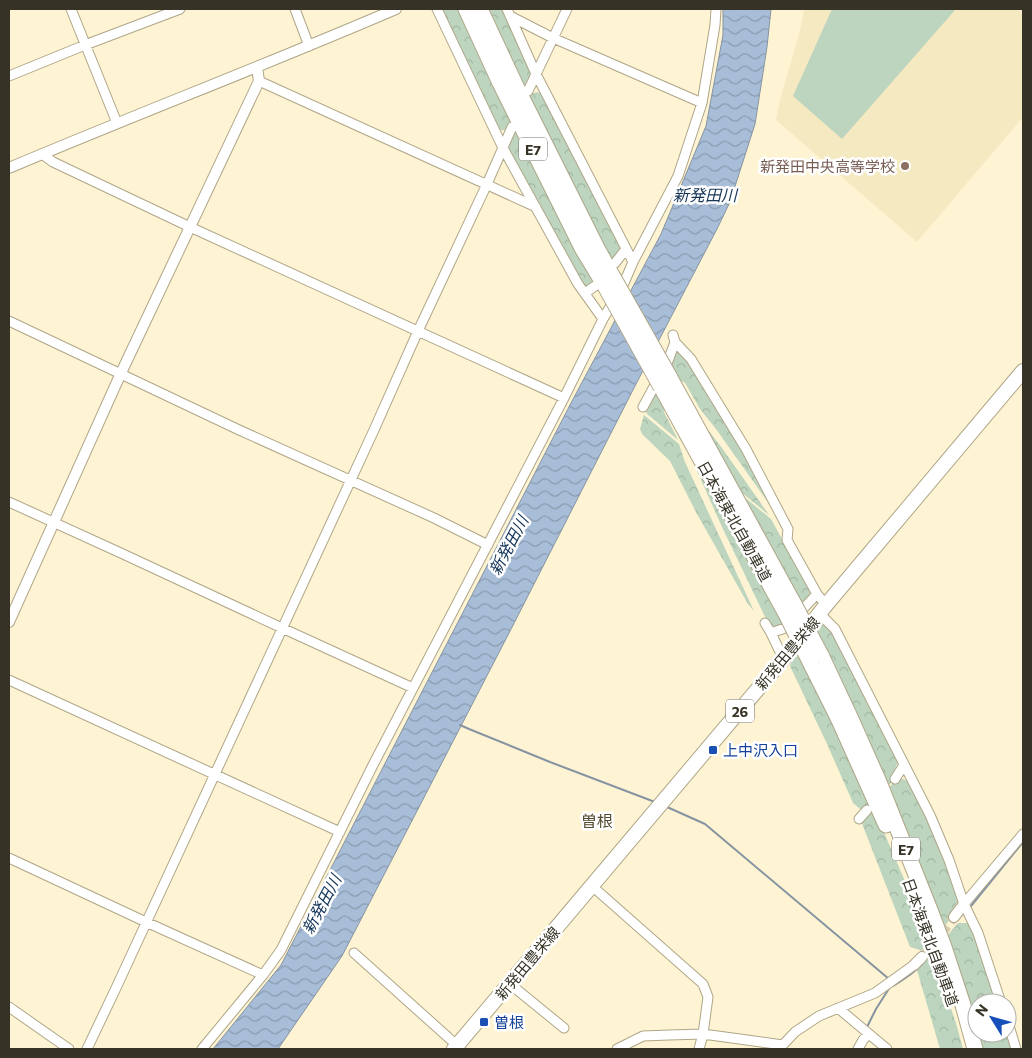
<svg xmlns="http://www.w3.org/2000/svg" width="1032" height="1058" viewBox="0 0 1032 1058" font-family="Commissioner,'Noto Sans JP',sans-serif">
  <style>
    .built { fill: #f5e9c2 }
    .forest { fill: url(#forest-crowns) }
    .park { fill: #bdd5be }
    .water { fill: url(#water-waves); stroke: #8694a2 }
    .lines { fill: none; stroke-linecap: round; stroke-linejoin: round }
    .stream { stroke: #8694a2; stroke-width: 2 }
    .tertiary-tunnel { stroke: #d6cdb0; stroke-width: 10; stroke-dasharray: 10 5; stroke-linecap: butt }
    .minor-casing { stroke: #afa687; stroke-width: 11 }
    .tertiary-casing { stroke: #afa687; stroke-width: 12 }
    .primary-casing { stroke: #afa687; stroke-width: 16 }
    .motorway-casing { stroke: #afa687; stroke-width: 17 }
    .minor { stroke: #fff; stroke-width: 9 }
    .tertiary { stroke: #fff; stroke-width: 10 }
    .primary { stroke: #fff; stroke-width: 14 }
    .motorway { stroke: #fff; stroke-width: 15 }
    .motorway-bridge-casing { stroke: #afa687; stroke-width: 17; stroke-linecap: butt }
    .motorway-bridge { stroke: #fff; stroke-width: 15 }
    .education-dot { fill: #8d6e63; stroke: #fff; stroke-width: 2 }
    .transit-dot { fill: #1a4fb4; stroke: #fff; stroke-width: 2 }
    .labels { text-anchor: middle; dominant-baseline: central; stroke-width: 5; stroke-linejoin: round; paint-order: stroke }
    .shield { fill: #fff; stroke: #727066; stroke-width: 1 }
    .shield-label { font-size: 14px; font-weight: bold; fill: #363225 }
    .education-label { font-size: 15px; fill: #785e54; stroke: #fff; text-anchor: end }
    .street-label { font-size: 15px; fill: #363225; stroke: #fff }
    .transit-label { font-size: 15px; fill: #164399; stroke: #fff; text-anchor: start }
    .water-label { font-size: 16px; font-style: italic; fill: #143558; stroke: #fff }
    .neighbourhood-label { font-size: 16px; fill: #544c30; stroke: #fff }
  </style>
  <defs>
    <pattern id="forest-crowns" width="20" height="18" patternUnits="userSpaceOnUse" patternTransform="scale(1.25)"><rect width="20" height="18" fill="#bdd5be"/><path d="M2 6a3 3 0 1 1 6 0M12 15a3 3 0 1 1 6 0" fill="none" stroke="#a3b7a3"/></pattern>
    <pattern id="water-waves" width="16" height="10" patternUnits="userSpaceOnUse" patternTransform="scale(1.25)"><rect width="16" height="10" fill="#a8bed8"/><path d="M0 5q4-4 8 0t8 0" fill="none" stroke="#8a9baf"/></pattern>
  </defs>
  <rect width="100%" height="100%" fill="#fef4d3"/>
  <path class="built" d="M 804,9 L 1023,9 L 1023,117 L 917,242 L 776,120 L 781,96 L 800,31 Z"/>
  <path class="forest" d="M 441,9 L 459,9 L 512,124 C 508,129 504,132 498,129 Z
    M 486,9 L 504,9 L 533,76 L 526,94 Z
    M 530,91 L 534,93 L 537,92 L 544,94 L 623,251 L 613,261 L 606,251 L 527,96 Z
    M 514,128 L 595,282 L 592,286 L 587,286 L 582,284 L 508,148 C 509,139 514,137 514,128 Z
    M 675,350 L 678,350 L 681,352 L 728,422 L 784,525 L 716,429 L 700,409 L 685,383 L 675,377 L 669,364 Z
    M 656,390 L 663,403 L 664,412 L 678,440 L 646,413 Z
    M 644,415 L 679,444 L 685,462 L 754,611 L 748,604 L 697,514 L 670,461 L 642,434 L 640,429 Z
    M 705,426 L 722,448 L 769,515 L 741,492 Z
    M 690,455 L 785,624 L 778,627 L 772,626 L 768,623 L 722,527 Z
    M 743,496 L 771,519 L 809,588 C 811,598 809,600 802,607 Z
    M 823,623 L 828,627 L 837,641 L 899,760 L 894,771 L 894,776 L 897,776 L 887,787 L 816,632 Z
    M 799,654 L 871,803 L 864,812 L 865,807 L 860,809 L 853,803 L 827,744 L 790,666 L 791,662 Z
    M 898,777 L 910,782 L 929,823 L 960,898 L 950,913 L 953,916 L 944,927 L 888,789 Z
    M 873,807 L 911,895 L 929,946 L 922,955 L 920,950 L 910,947 L 861,821 L 871,812 Z
    M 958,923 L 971,923 L 999,1003 L 977,1003 L 977,1033 L 1007,1033 L 1013,1049 L 979,1049 L 946,937 Z
    M 932,954 L 956,1023 L 963,1049 L 940,1049 L 917,970 Z"/>
  <path class="park" d="M 832,9 L 956,9 L 842,139 L 793,96 Z"/>
  <path class="water" d="M 723,9 L 771,9 L 767,47 L 755,124 L 730,202 L 717,229 L 636,384 L 507,637 L 342,956 L 278,1049 L 213,1049 L 281,965 L 571,403 L 661,234 L 706,126 L 723,35 Z"/>
  <g class="lines">
    <path class="stream" d="M 460,725 L 469,729 L 550,762 L 655,802
      M 667,807 L 705,824 L 889,979
      M 971,906 L 1023,842
      M 866,1029 L 876,1009 L 890,987 C 897,985 917,970 922,964"/>
    <path class="tertiary-tunnel" d="M 922,957 L 954,917"/>
    <defs>
      <path id="minor" d="M 71,9 L 117,123
        M 295,9 L 309,46
        M 437,9 L 503,148 L 578,284 L 603,319
        M 510,16 L 553,38 L 702,103
        M 9,76 L 85,45 L 180,9
        M 259,81 L 536,207
        M 528,91 L 567,9
        M 42,154 L 53,162 L 190,227 L 564,398
        M 633,262 L 678,176 L 702,103 L 715,25 L 716,9
        M 615,263 L 626,249
        M 585,293 L 595,286
        M 9,321 L 237,429 L 434,518 L 488,545
        M 673,335 L 675,342 L 691,359 L 746,449 L 788,529 L 787,540 L 817,594 L 826,605
        M 643,407 L 668,361 L 675,342
        M 9,502 L 123,554 L 282,628 L 413,688
        M 820,614 L 835,629 L 930,815 L 949,860 L 964,904 L 978,933 L 1001,1003
        M 765,623 L 771,633 L 783,658
        M 771,633 L 785,628 L 817,594
        M 9,680 L 340,832
        M 895,779 L 904,765
        M 859,819 L 867,810
        M 9,858 L 146,922 L 263,975
        M 592,886 L 703,984 L 708,997 L 703,1034 L 699,1049
        M 964,904 L 1023,834
        M 354,953 L 460,1048
        M 510,984 L 564,1028
        M 9,1007 L 69,1049
        M 838,1008 L 887,1049
        M 1007,1019 L 1016,1049
        M 87,1049 L 116,988 L 374,430 L 418,331 L 487,184 L 512,127
        M 202,1049 L 263,975 L 281,950 L 373,765 L 564,398 L 603,319 L 624,283 L 633,262 L 536,74 L 507,9
        M 617,1049 L 643,1036 L 669,1035 L 703,1034 L 783,1045
        M 779,1049 L 795,1032 L 819,1016 L 875,993 L 914,965
        M 858,1049 L 863,1040 L 868,1034"/>
      <path id="tertiary" d="M 9,168 C 137,114 268,64 396,9
        M 9,622 L 121,373 L 259,81 L 257,67
        M 954,917 L 964,904
        M 914,965 L 922,957"/>
      <path id="primary" d="M 454,1049 L 795,645 L 826,605 L 1023,371"/>
      <path id="motorway" d="M 466,9 L 500,83 L 582,248 L 605,286
        M 480,9 L 515,84 L 597,248 L 613,277
        M 669,376 L 794,604
        M 661,387 L 786,614
        M 821,655 L 850,717 L 879,782 L 930,910 L 944,947 L 963,1005 L 975,1049
        M 812,666 L 839,720 L 886,825"/>
    </defs>
    <use href="#minor" class="minor-casing"/>
    <use href="#tertiary" class="tertiary-casing"/>
    <use href="#primary" class="primary-casing"/>
    <use href="#motorway" class="motorway-casing"/>
    <use href="#minor" class="minor"/>
    <use href="#tertiary" class="tertiary"/>
    <use href="#primary" class="primary"/>
    <use href="#motorway" class="motorway"/>
    <defs>
      <path id="motorway-bridge" d="M 613,277 L 669,376
        M 605,286 L 661,387
        M 794,604 L 821,655
        M 786,614 L 812,666"/>
    </defs>
    <use href="#motorway-bridge" class="motorway-bridge-casing"/>
    <use href="#motorway-bridge" class="motorway-bridge"/>
  </g>
  <circle class="education-dot" cx="905" cy="166" r="5"/>
  <g class="transit-dot">
    <rect x="708" y="745" width="10" height="10" rx="2.5"/>
    <rect x="479" y="1017" width="10" height="10" rx="2.5"/>
  </g>
  <g class="labels">
    <g class="shield">
      <rect x="519" y="137.5" width="28" height="23" rx="4"/>
      <rect x="726" y="699.5" width="28" height="23" rx="4"/>
      <rect x="892" y="837.5" width="28" height="23" rx="4"/>
    </g>
    <g class="shield-label">
      <text x="533" y="149">E7</text>
      <text x="740" y="711">26</text>
      <text x="906" y="849">E7</text>
    </g>
    <g class="education-label">
      <text x="895" y="166">新発田中央高等学校</text>
    </g>
    <g class="street-label">
      <text transform="translate(735 521) rotate(61)">日本海東北自動車道</text>
      <text transform="translate(787 653) rotate(-50)">新発田豊栄線</text>
      <text transform="translate(931 942) rotate(70)">日本海東北自動車道</text>
      <text transform="translate(527 963) rotate(-50)">新発田豊栄線</text>
    </g>
    <g class="transit-label">
      <text x="723" y="750">上中沢入口</text>
      <text x="494" y="1022">曽根</text>
    </g>
    <g class="water-label">
      <text x="705" y="194">新発田川</text>
      <text transform="translate(508 545) rotate(-62)">新発田川</text>
      <text transform="translate(321 904) rotate(-62)">新発田川</text>
    </g>
    <g class="neighbourhood-label">
      <text x="597" y="820">曽根</text>
    </g>
  </g>
  <rect width="1032" height="1058" fill="none" stroke="#363225" stroke-width="20"/>
  <g transform="translate(992 1018) rotate(307)"><circle r="24" fill="#ffffff" stroke="#afada8"/>
  <path d="M0-4L9 19L0 12L-9 19Z" fill="#164eba"/>
  <text y="-8" font-size="14" font-weight="bold" text-anchor="middle" fill="#363225">N</text>
  </g>
</svg>
